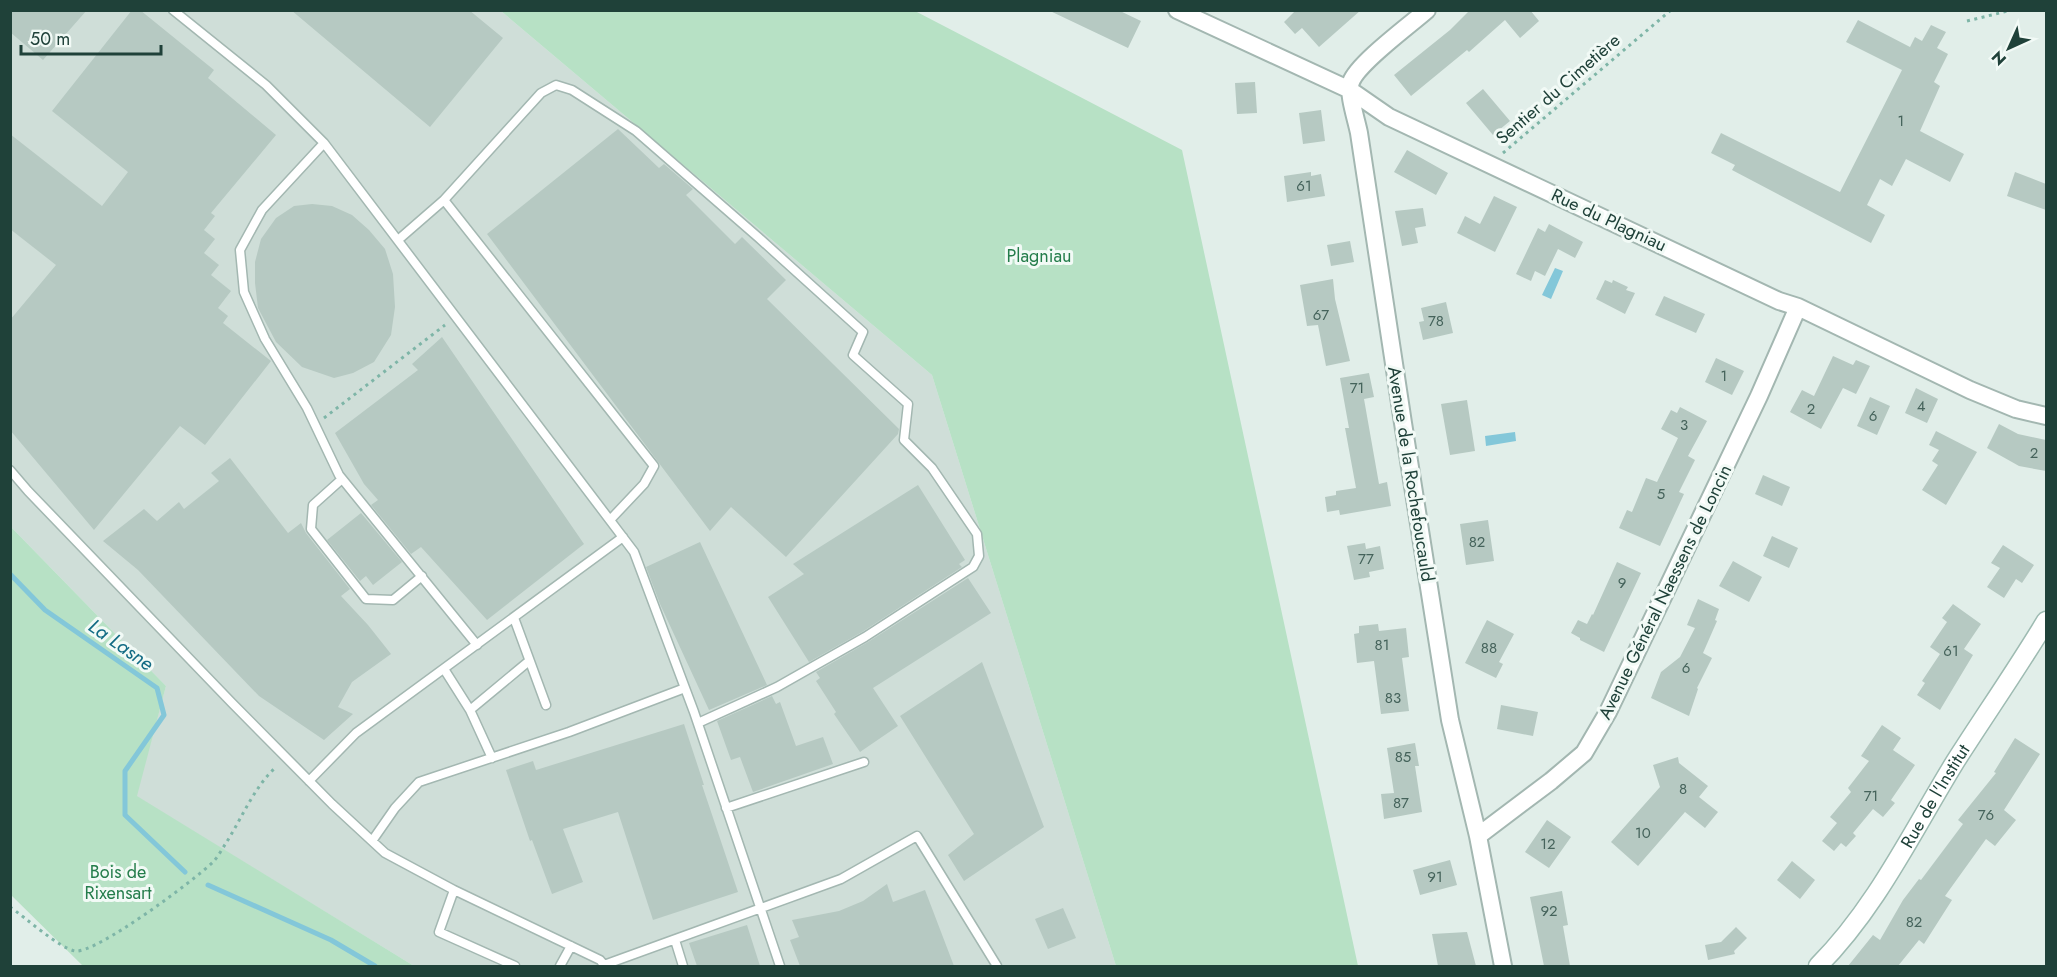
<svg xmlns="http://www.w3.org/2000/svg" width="2057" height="977" viewBox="0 0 2057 977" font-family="Jost,sans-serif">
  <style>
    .built { fill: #cfded8 }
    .green { fill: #b7e1c5 }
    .water { fill: #83c7d9 }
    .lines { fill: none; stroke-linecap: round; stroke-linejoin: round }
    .stream { stroke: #83c7d9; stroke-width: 5 }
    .building { fill: #b6c9c2 }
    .lane-casing { stroke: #a3b7b1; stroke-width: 11 }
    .street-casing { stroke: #a3b7b1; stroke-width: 20 }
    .secondary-casing { stroke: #9ebbb2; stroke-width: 21 }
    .path { stroke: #7eb5a7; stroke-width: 3; stroke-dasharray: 3 4.5; stroke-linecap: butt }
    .lane { stroke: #fff; stroke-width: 8 }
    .street { stroke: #fff; stroke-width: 16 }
    .secondary { stroke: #fff; stroke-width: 18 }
    .labels { text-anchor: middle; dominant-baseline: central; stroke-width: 6; stroke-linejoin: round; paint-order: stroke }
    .number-label { font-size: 15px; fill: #45635b }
    .street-label { font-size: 18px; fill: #1f4139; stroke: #f2faf6 }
    .park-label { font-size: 18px; fill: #247d4b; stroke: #f2faf6 }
    .water-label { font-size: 20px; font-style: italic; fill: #126b84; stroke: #f2faf6 }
  </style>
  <rect width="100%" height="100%" fill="#e1eee9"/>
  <path class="built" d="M 10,11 L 501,11 L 932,375 L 1116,966 L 414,966 L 136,796 L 166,686 L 11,527 Z"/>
  <path class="green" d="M 501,11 L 915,11 L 1182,150 L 1358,966 L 1116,966 L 932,375 Z
    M 11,527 L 166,686 L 137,796 L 414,966 L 83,966 L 11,895 Z"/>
  <path class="water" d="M 1555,268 L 1563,271 L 1551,299 L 1542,295 Z
    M 1515,432 L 1516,441 L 1486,446 L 1485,436 Z"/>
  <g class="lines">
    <path class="stream" d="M 10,574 L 45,610 L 157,688 L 164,715 L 125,771 L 125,815 L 185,872
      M 208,885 L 331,940 L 375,966"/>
  </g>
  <path class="building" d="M 10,10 L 87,10 L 43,60 L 10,32 Z
    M 132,10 L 140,10 L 214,70 L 208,78 L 276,135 L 211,213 L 215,216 L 204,230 L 215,239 L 204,253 L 219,265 L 211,275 L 231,291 L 218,308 L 228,316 L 223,323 L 271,361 L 205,445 L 180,426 L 94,530 L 10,430 L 10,320 L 56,265 L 10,229 L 10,134 L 102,206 L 128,172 L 52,111 Z
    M 291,10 L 469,10 L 503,38 L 430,127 Z
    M 1048,10 L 1118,10 L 1141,21 L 1128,48 Z
    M 1296,10 L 1361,10 L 1319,47 L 1302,28 L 1295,34 L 1284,22 Z
    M 1470,10 L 1530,10 L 1539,21 L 1520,38 L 1505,20 L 1469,52 L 1467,50 L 1411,96 L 1394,75 L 1450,30 Z
    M 1858,20 L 1910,47 L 1915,37 L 1922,41 L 1931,25 L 1946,32 L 1937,48 L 1948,54 L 1934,82 L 1940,86 L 1920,131 L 1964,154 L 1950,182 L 1906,159 L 1892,186 L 1880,179 L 1867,205 L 1885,215 L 1871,243 L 1732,170 L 1735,165 L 1711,153 L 1721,133 L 1840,192 L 1902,70 L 1846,42 Z
    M 1255,82 L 1257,113 L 1237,114 L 1235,83 Z
    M 1483,89 L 1510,121 L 1493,135 L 1466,103 Z
    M 1321,110 L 1325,141 L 1303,144 L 1299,113 Z
    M 618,129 L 659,168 L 664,164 L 693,189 L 686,195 L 735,244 L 742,237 L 786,280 L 767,299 L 899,429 L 898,434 L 786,557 L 731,507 L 710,531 L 487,234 Z
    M 1407,150 L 1448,173 L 1436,195 L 1394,172 Z
    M 1311,172 L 1311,176 L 1321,174 L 1325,196 L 1287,202 L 1284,176 Z
    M 2015,172 L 2046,184 L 2046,210 L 2007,196 Z
    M 1494,196 L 1517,207 L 1495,252 L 1457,233 L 1465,216 L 1480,224 Z
    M 312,204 L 332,206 L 352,215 L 369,230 L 385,249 L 393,274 L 395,307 L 391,335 L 374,362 L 353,373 L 334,378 L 302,367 L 276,342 L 258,308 L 255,283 L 255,262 L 261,239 L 276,218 L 294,206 Z
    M 1423,208 L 1426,226 L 1415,228 L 1418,243 L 1402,246 L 1395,211 Z
    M 1549,224 L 1583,242 L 1575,258 L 1558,249 L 1545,276 L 1535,271 L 1531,281 L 1516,274 L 1538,228 L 1545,232 Z
    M 1350,241 L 1354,262 L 1331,266 L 1327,245 Z
    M 1333,279 L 1335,299 L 1350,361 L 1326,366 L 1318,325 L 1307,326 L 1300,285 Z
    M 1605,280 L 1612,283 L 1613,280 L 1628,287 L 1626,290 L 1635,293 L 1625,314 L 1596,299 Z
    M 1664,296 L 1705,314 L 1696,333 L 1655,315 Z
    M 1446,302 L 1453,333 L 1423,340 L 1419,322 L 1424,321 L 1421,308 Z
    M 442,337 L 584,544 L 487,620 L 421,547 L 411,554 L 371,505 L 378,500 L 364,484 L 335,433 L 418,370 L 412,364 Z
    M 1833,356 L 1853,365 L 1856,360 L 1870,366 L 1856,394 L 1843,388 L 1821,429 L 1790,412 L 1802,390 L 1814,396 Z
    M 1716,358 L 1744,371 L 1732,395 L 1705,382 Z
    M 1369,373 L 1374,397 L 1364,399 L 1379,484 L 1387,482 L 1391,506 L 1340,515 L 1339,510 L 1327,512 L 1325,497 L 1336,495 L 1336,491 L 1356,488 L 1345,428 L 1349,428 L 1340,378 Z
    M 1916,388 L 1938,399 L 1927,423 L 1905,413 Z
    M 1870,397 L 1890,406 L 1877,435 L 1857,426 Z
    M 1467,400 L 1475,451 L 1450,455 L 1441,404 Z
    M 1680,407 L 1707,421 L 1688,456 L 1695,460 L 1679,492 L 1684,494 L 1660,546 L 1619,528 L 1627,510 L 1632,512 L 1646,478 L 1657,482 L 1678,438 L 1661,429 L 1671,410 L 1677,413 Z
    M 1999,424 L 2018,434 L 2046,440 L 2046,471 L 2019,466 L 1987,448 Z
    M 1936,431 L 1977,452 L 1946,505 L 1922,490 L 1938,465 L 1932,461 L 1939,450 L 1929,445 Z
    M 230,458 L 288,533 L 301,523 L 306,533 L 350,589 L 341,596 L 368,625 L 391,654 L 352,682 L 338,707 L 353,714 L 324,740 L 259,696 L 138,570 L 103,541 L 144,509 L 157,521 L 179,502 L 184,509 L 219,481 L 211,473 Z
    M 1763,475 L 1790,487 L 1782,506 L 1755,494 Z
    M 918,485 L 965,560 L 959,564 L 962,567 L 862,632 L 809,662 L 768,597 L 804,574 L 793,564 Z
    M 361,513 L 402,562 L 373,585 L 366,576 L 360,581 L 327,540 Z
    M 1488,520 L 1494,561 L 1466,565 L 1460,524 Z
    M 1772,536 L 1798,548 L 1789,568 L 1763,556 Z
    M 700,542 L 767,685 L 709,710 L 660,604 L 646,567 Z
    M 1365,543 L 1366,549 L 1380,546 L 1384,569 L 1369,572 L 1370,577 L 1354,580 L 1347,546 Z
    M 2003,545 L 2034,565 L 2022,583 L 2016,579 L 2004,598 L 1987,587 L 2000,568 L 1991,563 Z
    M 1733,561 L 1762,577 L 1749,602 L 1719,586 Z
    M 1617,562 L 1641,573 L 1604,652 L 1580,640 L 1580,638 L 1571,633 L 1578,620 L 1587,624 L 1592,614 L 1593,615 Z
    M 968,578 L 991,613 L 873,688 L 898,726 L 860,752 L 834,714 L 836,712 L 816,681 L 820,678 L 816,672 L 868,642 Z
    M 1698,599 L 1719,609 L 1715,620 L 1717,621 L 1703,653 L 1712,658 L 1697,688 L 1698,689 L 1689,716 L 1651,698 L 1661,672 L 1680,657 L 1695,628 L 1687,625 Z
    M 1953,604 L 1981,624 L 1964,649 L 1973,655 L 1940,710 L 1917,695 L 1925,683 L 1922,681 L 1940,654 L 1930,647 L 1947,622 L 1942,618 Z
    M 1487,620 L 1514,634 L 1499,662 L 1503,664 L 1496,678 L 1465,663 Z
    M 1378,624 L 1379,631 L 1406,628 L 1409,657 L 1402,658 L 1409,711 L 1381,714 L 1374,661 L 1357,663 L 1354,634 L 1359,633 L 1359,626 Z
    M 982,662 L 1044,827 L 964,881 L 948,855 L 974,834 L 900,716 Z
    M 772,696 L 776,704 L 780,702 L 796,746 L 823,737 L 833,764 L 753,792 L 740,757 L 731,760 L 717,721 Z
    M 1501,705 L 1538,712 L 1533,736 L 1497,729 Z
    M 684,724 L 704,785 L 702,785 L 738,892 L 653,920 L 618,812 L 563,829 L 583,882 L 552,894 L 532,840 L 530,841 L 506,770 L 533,761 L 536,770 Z
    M 1882,725 L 1901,738 L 1893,750 L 1915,765 L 1891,800 L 1895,803 L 1883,817 L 1873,809 L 1853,833 L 1856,836 L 1846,847 L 1841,843 L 1834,851 L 1822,841 L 1837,823 L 1830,817 L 1851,792 L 1848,788 L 1869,761 L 1861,756 Z
    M 2015,738 L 2040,754 L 2004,810 L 2016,820 L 1995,846 L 1986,839 L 1945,896 L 1952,900 L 1924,944 L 1919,940 L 1898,966 L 1848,966 L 1873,935 L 1880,940 L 1903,900 L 1919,879 L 1921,880 L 1963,824 L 1958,820 L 1996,773 L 1994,772 Z
    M 1415,743 L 1419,766 L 1415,766 L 1422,812 L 1384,819 L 1381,794 L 1394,793 L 1387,748 Z
    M 1678,757 L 1679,763 L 1708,786 L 1699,797 L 1718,812 L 1705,828 L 1685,812 L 1638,866 L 1611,842 L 1660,787 L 1653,765 Z
    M 1547,820 L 1571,837 L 1549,868 L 1525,852 Z
    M 1450,860 L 1457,885 L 1420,895 L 1413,870 Z
    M 1792,861 L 1815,880 L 1800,899 L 1777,880 Z
    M 887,884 L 893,902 L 925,890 L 954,966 L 800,966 L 790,940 L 799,937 L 792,920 L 839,911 L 863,901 Z
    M 1562,891 L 1568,925 L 1563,926 L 1570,966 L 1544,966 L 1530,897 Z
    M 1063,908 L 1076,938 L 1048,949 L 1035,919 Z
    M 747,925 L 760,966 L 697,966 L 689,943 Z
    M 1736,927 L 1747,938 L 1734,951 L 1735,954 L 1708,960 L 1705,945 L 1721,942 Z
    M 1467,932 L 1476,966 L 1438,966 L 1432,934 Z"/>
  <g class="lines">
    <defs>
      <path id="lane" d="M 173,10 L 266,85 L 324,143 L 634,552 L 694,712 L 780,966
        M 324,143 L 262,210 L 240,250 L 244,292 L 265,339 L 307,408 L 339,475 L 477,645
        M 444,200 L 541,93 L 556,85 L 572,90 L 636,131 L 759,238 L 863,332 L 853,355 L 908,404 L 904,440 L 932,468 L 977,534 L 979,556 L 973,567 L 865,637 L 777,687 L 698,723
        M 398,240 L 444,200 L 654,466 L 644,484 L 610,520
        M 10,470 L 28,491 L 232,703 L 332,804 L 385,853 L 454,890 L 600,960 L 605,966
        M 342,479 L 313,505 L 311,529 L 366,599 L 393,600 L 422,576
        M 514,618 L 546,705
        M 444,669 L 470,710 L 492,758
        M 470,710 L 529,661
        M 309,781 L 356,733 L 623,537
        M 726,808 L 864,762
        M 372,841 L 395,808 L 419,782 L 569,732 L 685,688
        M 454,890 L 439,932 L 515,966
        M 675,940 L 683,966
        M 604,965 L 841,879 L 917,836 L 997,966
        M 560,966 L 571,946"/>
      <path id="street" d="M 1177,10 L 1350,90 L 1389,117 L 1779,301 L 1798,307 L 1970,390 L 2016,409 L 2046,416
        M 1427,10 C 1410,25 1358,63 1351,82 C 1347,92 1357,122 1359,133 L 1403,423 L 1450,720 L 1478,836 L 1503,966
        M 1478,836 L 1551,781 L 1584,753 L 1608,712 L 1759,396 L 1798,307"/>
      <g id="secondary">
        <path id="s1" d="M 1818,966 C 1876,908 1912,832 1955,762 C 1985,715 2017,669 2046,621"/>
      </g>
    </defs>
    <use href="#lane" class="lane-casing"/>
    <use href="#street" class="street-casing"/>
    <use href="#secondary" class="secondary-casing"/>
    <path class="path" d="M 1967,21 L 2012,10
      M 1503,153 L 1671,10
      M 324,418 L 445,325
      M 10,907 C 25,917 59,948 75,951 C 96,954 196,879 213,862 C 218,857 222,849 226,843 C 242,818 254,787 276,767"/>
    <use href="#lane" class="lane"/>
    <use href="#street" class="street"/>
    <use href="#secondary" class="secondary"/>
  </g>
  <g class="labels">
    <g class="number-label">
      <text x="1901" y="121">1</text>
      <text x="1304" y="186">61</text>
      <text x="1321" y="315">67</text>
      <text x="1436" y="321">78</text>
      <text x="1724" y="376">1</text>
      <text x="1357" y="388">71</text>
      <text x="1921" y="406">4</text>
      <text x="1811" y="409">2</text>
      <text x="1873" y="416">6</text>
      <text x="1684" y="425">3</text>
      <text x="2034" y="453">2</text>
      <text x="1661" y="494">5</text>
      <text x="1477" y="542">82</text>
      <text x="1366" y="559">77</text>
      <text x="1622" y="583">9</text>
      <text x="1382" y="645">81</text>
      <text x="1489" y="648">88</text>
      <text x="1951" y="651">61</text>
      <text x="1686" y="668">6</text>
      <text x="1393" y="698">83</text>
      <text x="1403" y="757">85</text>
      <text x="1683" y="789">8</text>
      <text x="1871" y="796">71</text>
      <text x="1401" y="803">87</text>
      <text x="1986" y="815">76</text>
      <text x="1643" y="833">10</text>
      <text x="1548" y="844">12</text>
      <text x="1435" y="877">91</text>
      <text x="1549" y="911">92</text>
      <text x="1914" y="922">82</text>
    </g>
    <g class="street-label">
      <text transform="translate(1558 89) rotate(-41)">Sentier du Cimetière</text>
      <text transform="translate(1609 220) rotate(25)">Rue du Plagniau</text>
      <text transform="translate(1411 474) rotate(81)">Avenue de la Rochefoucauld</text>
      <text transform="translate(1665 592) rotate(-64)">Avenue Général Naessens de Loncin</text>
      <text stroke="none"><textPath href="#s1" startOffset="207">Rue de l'Institut</textPath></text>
    </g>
    <g class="park-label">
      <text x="1039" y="256">Plagniau</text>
      <text x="118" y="872">Bois de<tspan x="118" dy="21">Rixensart</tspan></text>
    </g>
    <g class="water-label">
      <text transform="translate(121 645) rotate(35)">La Lasne</text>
    </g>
  </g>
  <rect width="2057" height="977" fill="none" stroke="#1f4139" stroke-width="24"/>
  <g transform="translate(2009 48) rotate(225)" stroke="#f2faf6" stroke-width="4.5" paint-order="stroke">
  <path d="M0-4.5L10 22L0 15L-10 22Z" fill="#1f4139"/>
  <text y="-9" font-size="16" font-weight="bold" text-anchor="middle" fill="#1f4139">N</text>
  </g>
  <path d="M21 45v9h140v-9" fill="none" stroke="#1f4139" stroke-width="3"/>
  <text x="30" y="45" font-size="18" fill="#1f4139" stroke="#f2faf6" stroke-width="4.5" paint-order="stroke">50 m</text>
</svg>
